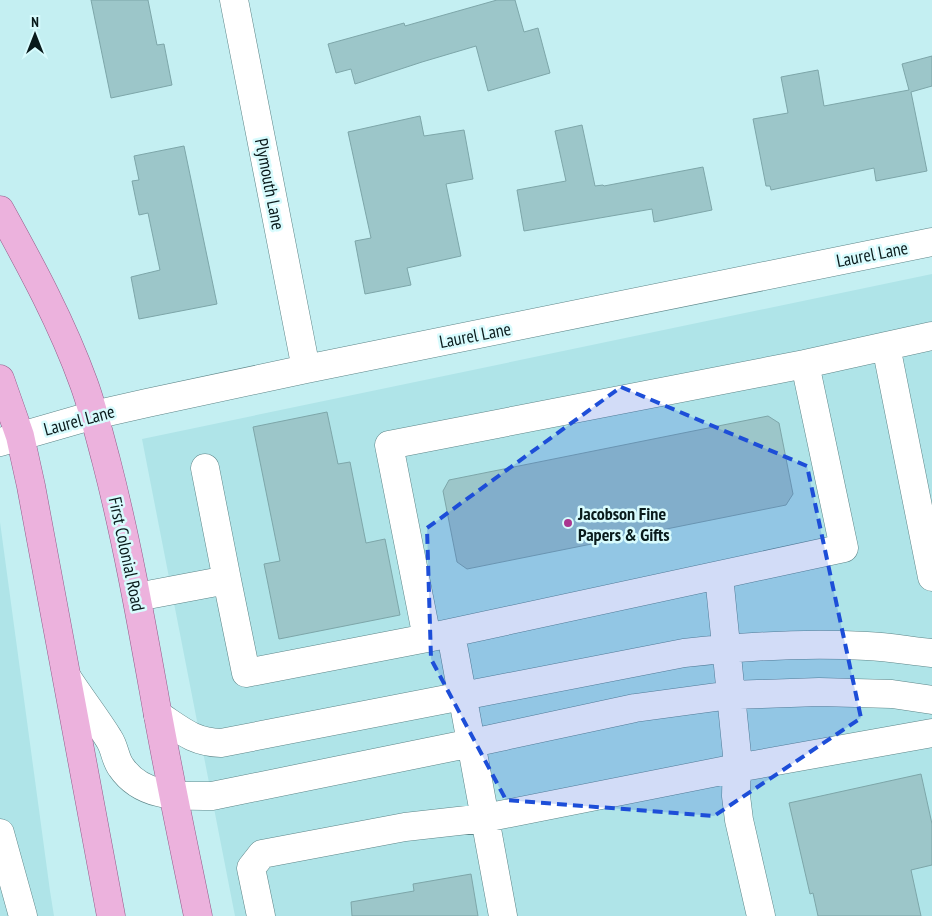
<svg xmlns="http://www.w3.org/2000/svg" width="932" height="916" viewBox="0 0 932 916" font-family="'PT Sans Narrow',sans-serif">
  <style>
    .built { fill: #afe4e8 }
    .building { fill: #9cc6c9; stroke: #7da6a9 }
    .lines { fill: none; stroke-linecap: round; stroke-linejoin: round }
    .minor-casing { stroke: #5d8588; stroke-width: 29 }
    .major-casing { stroke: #955c8a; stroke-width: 29 }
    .minor { stroke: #fff; stroke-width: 28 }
    .major { stroke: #ecb2dd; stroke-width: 28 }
    .marked { fill: #1d4ed8; fill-opacity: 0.2; stroke: #1d4ed8; stroke-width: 4; stroke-dasharray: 10 6; stroke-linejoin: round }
    .poi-dot { fill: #aa3690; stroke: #d8fbfd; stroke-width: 2 }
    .labels { text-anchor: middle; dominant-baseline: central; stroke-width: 5; stroke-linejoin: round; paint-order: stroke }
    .street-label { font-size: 18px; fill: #091a1b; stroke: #d8fbfd }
    .poi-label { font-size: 18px; font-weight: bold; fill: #091a1b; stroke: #d8fbfd; text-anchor: start }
  </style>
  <rect width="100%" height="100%" fill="#c4eff2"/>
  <path class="built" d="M 932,274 L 932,916 L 235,916 L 142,439 Z
    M 0,522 L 50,891 L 54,916 L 0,916 Z"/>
  <path class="building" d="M 91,0 L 148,0 L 157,45 L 164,44 L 172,85 L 111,98 Z
    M 497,0 L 515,0 L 524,32 L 538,28 L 550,73 L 488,91 L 476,46 L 422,62 L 355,84 L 351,69 L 336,73 L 328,44 L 404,23 L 405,26 Z
    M 932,56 L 932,86 L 911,92 L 927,171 L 876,181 L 874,168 L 771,190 L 770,186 L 766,186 L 753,119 L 788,113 L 781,77 L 818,70 L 824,106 L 909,90 L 902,64 Z
    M 420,116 L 424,136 L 464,130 L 473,179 L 446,184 L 461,256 L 407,268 L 411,285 L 365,294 L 355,241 L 371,238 L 348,132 Z
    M 582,125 L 595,186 L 603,185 L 604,186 L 703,167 L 712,210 L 654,222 L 652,209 L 524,231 L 517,190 L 566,181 L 555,131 Z
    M 184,146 L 217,304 L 139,319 L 131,277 L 160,270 L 148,213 L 139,215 L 132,181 L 139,180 L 134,156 Z
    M 327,412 L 338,464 L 350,462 L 366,543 L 385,539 L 400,615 L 279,639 L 264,564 L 280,561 L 253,427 Z
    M 768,416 L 779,423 L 793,494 L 786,505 L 467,569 L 457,562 L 443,491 L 449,480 Z
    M 921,774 L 932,824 L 932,865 L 911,870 L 921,916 L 818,916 L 813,893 L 810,894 L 789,803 Z
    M 471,874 L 478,916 L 352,916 L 351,902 L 414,891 L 413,884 Z"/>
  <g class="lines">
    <defs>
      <path id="minor" d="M 234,0 L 306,369
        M 886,346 L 932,577
        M 805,364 L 932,336
        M 0,442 L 94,415 L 147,403 L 306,369 L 932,242
        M 205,468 L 227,580
        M 719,576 L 737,755 L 736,796 L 739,820 L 761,916
        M 137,597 L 227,580 L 246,673 L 427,638 L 389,445 L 805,364 L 844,548 L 427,638
        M 451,634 L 503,916
        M 68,679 C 81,699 96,718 109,739 C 115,748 115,759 121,767 C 142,798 179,796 212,796 L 472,743 L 635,708 L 731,695 L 819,692 L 892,694 L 932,700
        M 158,715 C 181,730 193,742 221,743 L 684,653 C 745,646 806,643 867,646 C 889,647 911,651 932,653
        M 0,833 L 23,916
        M 261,916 L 251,868 L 262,854 L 405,827 L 485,818 L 737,768 L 932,733"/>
      <path id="major" d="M 0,210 C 31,266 62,323 84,384 C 93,409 99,434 106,460 C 126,537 140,615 154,693 C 167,768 183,842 198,916
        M 0,379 L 20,436 L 31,486 L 111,916"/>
    </defs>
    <use href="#minor" class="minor-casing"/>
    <use href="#major" class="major-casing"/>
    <use href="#minor" class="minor"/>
    <use href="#major" class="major"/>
  </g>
  <path class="marked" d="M 621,387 L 807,466 L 861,718 L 714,816 L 506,800 L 431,659 L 427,528 Z"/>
  <circle class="poi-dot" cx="568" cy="523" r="5"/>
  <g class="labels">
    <g class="street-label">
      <text transform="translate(270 184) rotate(79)">Plymouth Lane</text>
      <text transform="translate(872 254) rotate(-11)">Laurel Lane</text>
      <text transform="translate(475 335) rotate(-11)">Laurel Lane</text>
      <text transform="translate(79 420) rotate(-15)">Laurel Lane</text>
      <text transform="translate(127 554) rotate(78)">First Colonial Road</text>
    </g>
    <g class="poi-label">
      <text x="578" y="513">Jacobson Fine<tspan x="578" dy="21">Papers &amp; Gifts</tspan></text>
    </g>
  </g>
  <g transform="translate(35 35)" stroke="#d8fbfd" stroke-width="4" paint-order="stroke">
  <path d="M0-4L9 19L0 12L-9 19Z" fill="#091a1b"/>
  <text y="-8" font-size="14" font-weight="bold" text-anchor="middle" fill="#091a1b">N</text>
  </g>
</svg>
